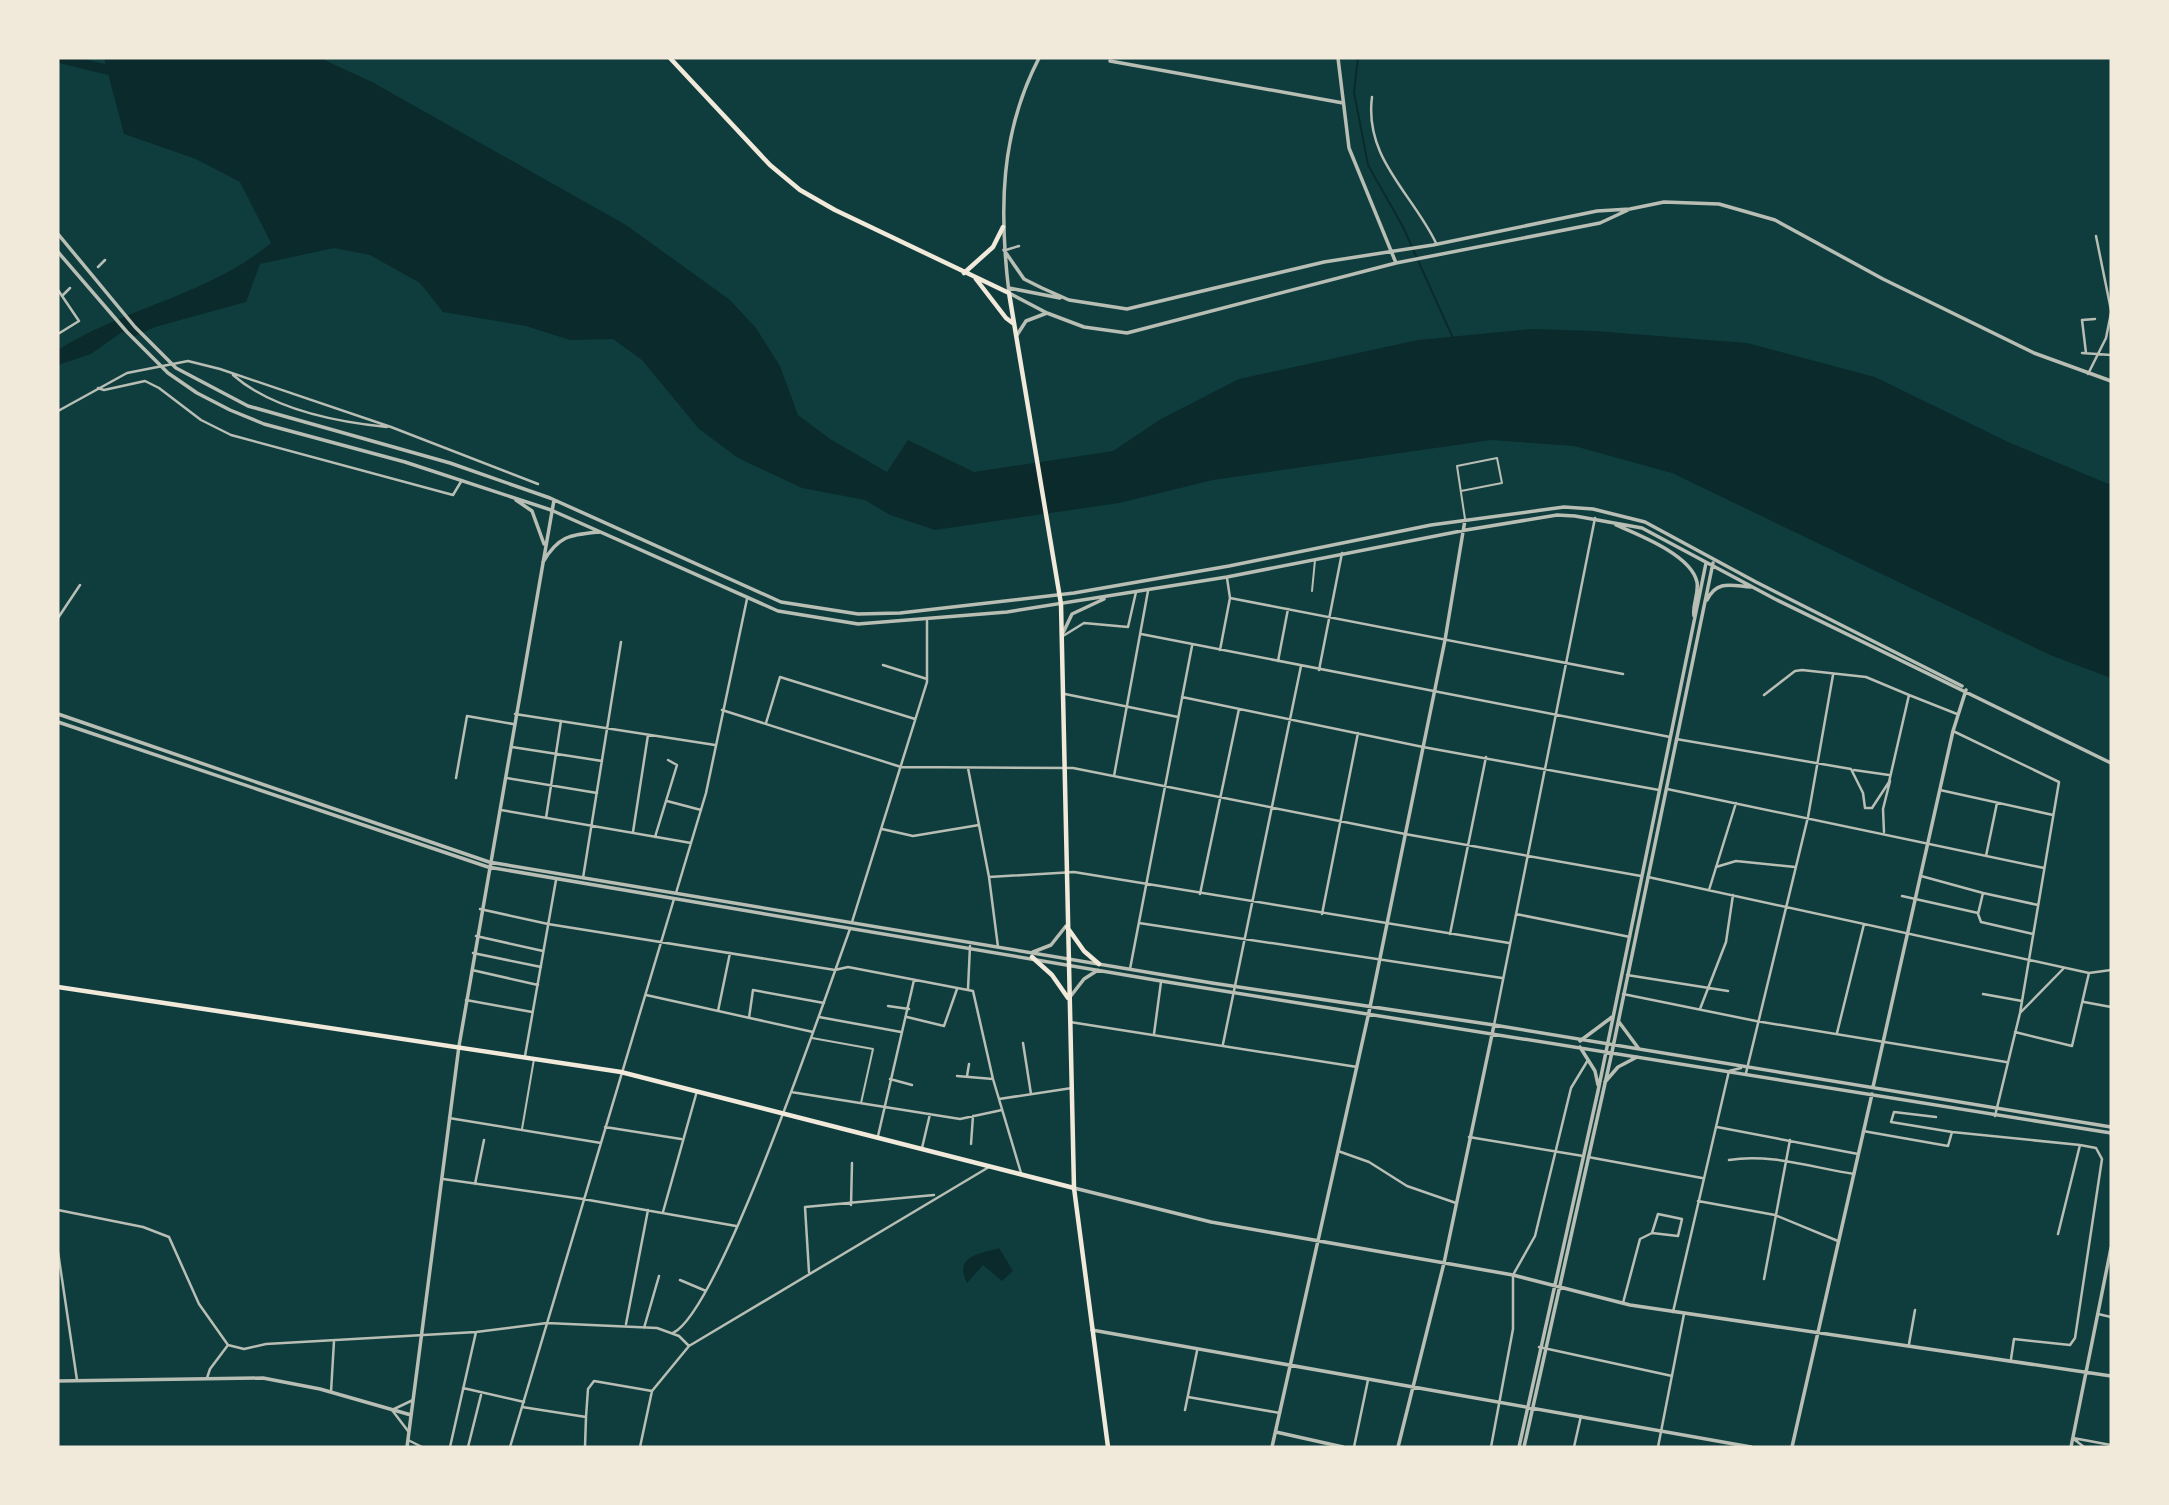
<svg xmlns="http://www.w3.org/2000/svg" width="2169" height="1505" viewBox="0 0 2169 1505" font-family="Jost,sans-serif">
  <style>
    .water { fill: #0a2a2b }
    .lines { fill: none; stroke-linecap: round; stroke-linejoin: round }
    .stream { stroke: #0a2a2b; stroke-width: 2 }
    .river { stroke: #0a2a2b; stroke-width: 10 }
    .service { stroke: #b8beb3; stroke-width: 2 }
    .pedestrian { stroke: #b8beb3; stroke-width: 2 }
    .minor { stroke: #b8beb3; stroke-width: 2.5 }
    .tertiary { stroke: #b8beb3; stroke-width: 3.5 }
    .primary { stroke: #f1e9da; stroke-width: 4.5 }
  </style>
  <rect width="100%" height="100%" fill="#0f3d3e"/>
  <path class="water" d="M 104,58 L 320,58 L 372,82 L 626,225 L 730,300 L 756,328 L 780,366 L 798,415 L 830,439 L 887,472 L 908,440 L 974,472 L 1113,451 L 1161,419 L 1239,379 L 1418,340 L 1532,329 L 1595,331 L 1747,343 L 1875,377 L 2008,442 L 2111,485 L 2111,678 L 2050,655 L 1672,473 L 1574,446 L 1491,440 L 1213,480 L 1119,503 L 935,530 L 890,515 L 865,500 L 802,488 L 738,458 L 699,429 L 642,360 L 613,339 L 570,340 L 526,326 L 443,312 L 420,283 L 370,255 L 334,248 L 260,264 L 246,302 L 155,327 L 133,337 L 122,332 L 91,354 L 58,365 L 58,350 C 126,307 209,295 271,243 L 240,182 L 196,159 L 124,134 Z
    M 999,1248 L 1013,1271 L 1002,1281 L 983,1265 L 967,1283 C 953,1255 981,1254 999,1248 Z"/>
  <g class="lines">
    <path class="stream" d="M 1358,58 L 1354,92 L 1368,165 L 1403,227 L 1452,336"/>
    <path class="river" d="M 59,58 L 121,73"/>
    <path class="service" d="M 1461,491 L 1502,483 L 1497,458 L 1457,466 L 1465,519
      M 1312,591 L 1315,560
      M 522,1129 L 534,1059"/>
    <path class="pedestrian" d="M 812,1038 L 873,1049 L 861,1103"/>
    <path class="minor" d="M 1372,97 C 1364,158 1412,193 1436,243
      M 2096,236 L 2111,310
      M 1006,250 L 1019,246
      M 98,267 L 105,260
      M 58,290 L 79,321 L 58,334
      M 62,296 L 70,288
      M 2082,353 L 2111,355
      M 2086,353 L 2082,320 L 2095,319
      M 2088,374 L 2106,338 L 2111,313
      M 233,375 C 273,410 336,422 387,427
      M 98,388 L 104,390 L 145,381 L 159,388 L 201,420 L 231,435 L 453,495 L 462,480
      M 58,411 L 127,373 L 188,361 L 220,369 L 391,427 L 538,484
      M 1230,598 L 1623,674
      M 58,618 L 80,585
      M 1141,634 L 1670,737
      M 1063,636 L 1084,623 L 1128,627 L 1136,592
      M 1220,650 L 1230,598 L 1227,578
      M 1278,661 L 1288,609
      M 883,665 L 927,679
      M 1319,670 L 1342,553
      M 1065,694 L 1178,717
      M 1764,695 L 1795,671 L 1802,670 L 1866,677 L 1909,695
      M 1182,697 L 1423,747 L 1659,790
      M 722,710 L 901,767 L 1073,768 L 1405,834 L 1641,876
      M 515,714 L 715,745
      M 766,723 L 780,677 L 915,719
      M 1953,731 L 2059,782 L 2020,1013 L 1995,1116
      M 1676,739 L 1851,769 L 1863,793 L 1865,808 L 1872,808 L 1889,782 L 1909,695 L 1957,714
      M 512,747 L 602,761
      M 968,768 L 989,877 L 998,947
      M 1854,770 L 1889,775
      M 1114,776 L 1148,591
      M 456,778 L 467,716 L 513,724
      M 507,778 L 597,793
      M 1667,789 L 2044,868
      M 1940,790 L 2053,815
      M 667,801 L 701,810
      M 501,810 L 691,843
      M 546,818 L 561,721
      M 882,829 L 913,836 L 979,825
      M 633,832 L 648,735
      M 1884,832 L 1883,809 L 1890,781
      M 655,837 L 677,765 L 668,760
      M 1986,856 L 1997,803
      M 1716,867 L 1736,861 L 1795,867
      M 1921,876 L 1983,893 L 1978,914 L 1981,922 L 2033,934
      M 989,877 L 1074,872 L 1509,943
      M 1648,877 L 2089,973 L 2111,970
      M 583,878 L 621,642
      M 1709,890 L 1736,803
      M 676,893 L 706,793 L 747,599
      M 1983,893 L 2038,905
      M 1200,894 L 1239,709
      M 1902,896 L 1978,913
      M 480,909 L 548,924 L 835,970 L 848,967 L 973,991 L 993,1079 L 1021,1173
      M 1322,914 L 1358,733
      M 1516,914 L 1630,937
      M 852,922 L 927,682 L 927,621
      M 1139,923 L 1502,978
      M 1450,934 L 1486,757
      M 476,936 L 543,951
      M 473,953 L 541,967
      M 1130,969 L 1192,646
      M 472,970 L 538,985
      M 1627,975 L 1728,991
      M 968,989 L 970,946
      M 1623,994 L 1756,1021 L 2006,1062
      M 1983,994 L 2022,1001
      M 646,995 L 813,1032
      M 466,1000 L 532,1012
      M 2084,1002 L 2111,1007
      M 888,1006 L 909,1009
      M 1700,1009 L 1726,942 L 1733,895
      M 718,1011 L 730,953
      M 2020,1013 L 2064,968
      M 819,1017 L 901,1032
      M 907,1017 L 944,1026 L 957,989
      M 749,1018 L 753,990 L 824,1003
      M 1070,1022 L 1357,1067
      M 1494,1025 L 1595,518
      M 2015,1032 L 2072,1046 L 2089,973
      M 1837,1033 L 1864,924
      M 1154,1034 L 1161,982
      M 1023,1043 L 1031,1094
      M 1223,1044 L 1301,666
      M 525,1056 L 556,880
      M 1746,1073 L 1808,817 L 1833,675
      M 957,1076 L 993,1079
      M 967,1076 L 969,1064
      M 890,1079 L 912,1085
      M 791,1092 L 960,1119 L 1002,1110
      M 999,1099 L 1072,1088
      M 449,1118 L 601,1143
      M 605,1127 L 681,1139
      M 1717,1127 L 1858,1154
      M 1863,1131 L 1948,1146 L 1952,1132 L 1891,1122 L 1894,1112 L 1936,1117
      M 1952,1132 L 2080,1145 L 2096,1148 L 2102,1159 L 2075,1338 L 2070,1345 L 2014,1339 L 2011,1359
      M 878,1136 L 914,980
      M 1469,1137 L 1583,1156
      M 971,1144 L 973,1116
      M 922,1148 L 930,1114
      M 1338,1151 L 1369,1162 L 1407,1186 L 1456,1203
      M 1588,1157 L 1702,1178
      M 1729,1160 C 1770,1153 1814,1168 1854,1174
      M 443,1179 L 583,1199 L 736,1226
      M 475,1184 L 484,1140
      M 1698,1201 L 1775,1215 L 1838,1241
      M 851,1205 L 852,1163
      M 58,1210 L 143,1227 L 169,1237 L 199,1304 L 228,1345 L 210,1369 L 207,1378
      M 663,1212 L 697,1091
      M 2058,1234 L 2080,1145
      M 58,1252 L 77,1380
      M 809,1272 L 805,1207 L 934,1195
      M 1764,1279 L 1790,1140
      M 680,1280 L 706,1291
      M 1623,1303 L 1640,1239 L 1652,1233 L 1658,1214 L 1682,1219 L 1678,1236 L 1652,1233
      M 1673,1312 L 1729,1071 L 1741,1068
      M 2098,1314 L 2111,1317
      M 626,1324 L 648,1210
      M 644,1328 L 659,1276
      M 673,1333 C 720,1311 826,994 850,929
      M 1909,1344 L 1915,1310
      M 228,1345 L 244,1349 L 266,1344 L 476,1332 L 547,1323 L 657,1328 L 679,1336 L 689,1346
      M 1539,1347 L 1672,1376
      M 463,1388 L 524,1402
      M 331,1392 L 334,1341
      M 1188,1397 L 1280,1413
      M 522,1407 L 586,1417 L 585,1447
      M 1185,1410 L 1197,1351
      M 586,1417 L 588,1389 L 594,1381 L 652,1391
      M 408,1431 L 392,1410 L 413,1400
      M 2073,1438 L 2111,1445
      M 408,1440 L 422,1447
      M 2075,1440 L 2084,1447
      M 450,1447 L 476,1332
      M 468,1447 L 481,1395
      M 510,1447 L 674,899
      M 640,1447 L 652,1391 L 689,1346 L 989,1167
      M 1354,1447 L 1368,1380
      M 1491,1447 L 1513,1329 L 1513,1275 L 1535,1236 L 1571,1088 L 1588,1060
      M 1574,1447 L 1581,1416
      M 1658,1447 L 1684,1314"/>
    <path class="tertiary" d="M 1039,58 C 1000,133 999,210 1009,293 L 1047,313
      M 1338,58 L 1349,148 L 1396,263
      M 1110,61 L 1343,103
      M 58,234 L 135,327 L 176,368 L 248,406 L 450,463 L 550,498 L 781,602 L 858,614 L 900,613 L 1074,593 L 1229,566 L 1431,525 L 1564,507 L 1593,509 L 1645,522 L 1756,582 L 1962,686
      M 1004,250 L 1024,279 L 1042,288 L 1069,300 L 1127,309 L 1324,262 L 1433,245 L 1597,211 L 1630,209 L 1664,202 L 1719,204 L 1775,220 L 1883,279 L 2034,353 L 2111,381
      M 58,252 L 127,332 L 168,373 L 197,393 L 230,410 L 264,424 L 405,462 L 551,510 L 778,611 L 858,624 L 1007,612 L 1227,577 L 1466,530 L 1557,515 L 1575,516 L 1642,528 L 1775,599 L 2111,763
      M 1009,288 L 1060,298
      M 1017,335 L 1026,321 L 1047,313 L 1084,327 L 1127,333 L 1396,263 L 1600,223 L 1628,210
      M 516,500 L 532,511 L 544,544
      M 1616,525 C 1639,535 1691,555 1697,582 C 1699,594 1692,605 1694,616
      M 543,562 C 559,535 570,535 600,532
      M 1707,600 C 1717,579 1733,586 1751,587
      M 1062,635 L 1072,614 L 1104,599
      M 58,714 L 489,862 L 1212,983 L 1494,1025 L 2111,1127
      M 58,722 L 488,867 L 1161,981 L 2111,1133
      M 1033,952 L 1051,945 L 1066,926
      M 1070,997 L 1084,979 L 1098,970
      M 1619,1022 L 1639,1049
      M 1580,1041 L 1612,1017
      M 1580,1047 L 1595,1071 L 1598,1085
      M 1605,1082 L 1618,1067 L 1637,1057
      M 1873,1087 L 1953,731 L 1966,690
      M 1074,1188 L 1211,1222 L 1513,1275 L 1630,1305 L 2111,1376
      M 1092,1330 L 1751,1447
      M 58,1381 L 263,1378 L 320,1389 L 411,1415
      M 1276,1432 L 1343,1447
      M 407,1447 L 459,1046 L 554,500
      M 1272,1447 L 1369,1012 L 1445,640 L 1465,520
      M 1398,1447 L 1444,1263 L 1494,1025
      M 1519,1447 L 1598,1091 L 1706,563
      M 1524,1447 L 1612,1052 L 1713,563
      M 1792,1447 L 1872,1094
      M 2071,1447 L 2111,1248"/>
    <path class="primary" d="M 670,58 L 770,165 L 800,190 L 835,210 L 1009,293 L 1061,604 L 1074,1188 L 1108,1447
      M 964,273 L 993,247 L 1003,227
      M 976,279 L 1006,318 L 1014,324
      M 1067,927 L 1084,951 L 1099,964
      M 1032,957 L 1052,975 L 1068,998
      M 58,987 L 621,1072 L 1074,1188"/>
  </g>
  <rect width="2169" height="1505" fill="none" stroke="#f1e9da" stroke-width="119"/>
</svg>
